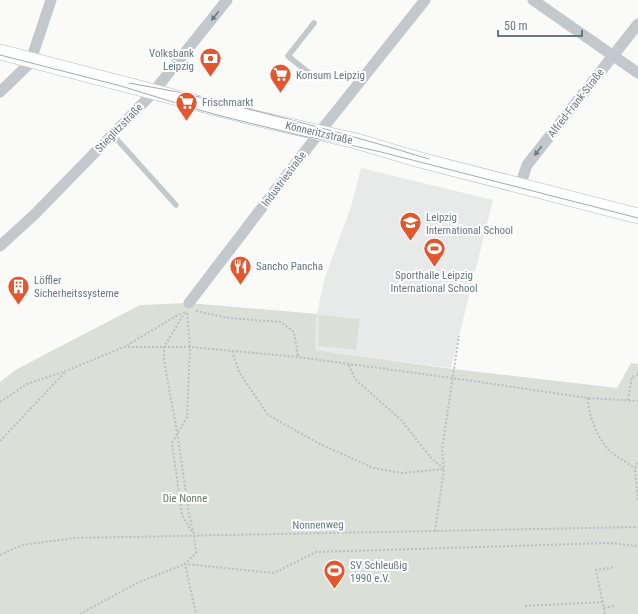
<svg xmlns="http://www.w3.org/2000/svg" width="638" height="614" viewBox="0 0 638 614" font-family="'Roboto Condensed',sans-serif">
  <style>
    .built { fill: #e8e9e9 }
    .green { fill: #dadfd7 }
    .lines { fill: none; stroke-linecap: round; stroke-linejoin: round }
    .secondary-casing { stroke: #b3babf; stroke-width: 16 }
    .path { stroke: #bbbfc2; stroke-width: 2; stroke-dasharray: 2 2; stroke-linecap: butt }
    .service { stroke: #c3c8cc; stroke-width: 5.5 }
    .minor { stroke: #c3c8cc; stroke-width: 11 }
    .secondary { stroke: #fff; stroke-width: 15 }
    .tram { stroke: #a2aab0; stroke-width: 1 }
    .oneway { fill: #6a7a87 }
    .labels { text-anchor: middle; dominant-baseline: central; stroke-width: 4; stroke-linejoin: round; paint-order: stroke }
    .poi-label { font-size: 11px; fill: #657683; stroke: #fff; text-anchor: start }
    .street-label { font-size: 11px; fill: #657683; stroke: #fff }
    .park-label { font-size: 11px; fill: #687a64; stroke: #fff }
  </style>
  <rect width="100%" height="100%" fill="#fafaf8"/>
  <path class="built" d="M 361,168 L 493,200 L 451,368 L 315,350 L 317,314 L 324,280 L 351,207 Z"/>
  <path class="green" d="M 189,303 L 317,314 L 315,350 L 453,369 L 617,388 L 631,363 L 638,364 L 638,614 L 0,614 L 0,382 L 17,369 L 140,305 Z
    M 319,315 L 360,319 L 356,350 L 318,346 Z"/>
  <g class="lines">
    <defs>
      <path id="secondary" d="M 0,52 L 251,117 L 356,141 L 420,160 L 638,216"/>
    </defs>
    <use href="#secondary" class="secondary-casing"/>
    <path class="path" d="M 196,311 L 229,318 L 281,322 L 294,332 L 298,357
      M 185,312 L 164,347 L 164,361 L 177,432 L 189,514 L 194,535 L 196,553 L 185,564 L 196,614
      M 187,313 L 190,347 L 187,417 L 172,443 L 182,515 L 192,532
      M 124,347 L 190,347 L 298,357 L 452,378 L 588,398 L 638,401
      M 232,351 L 239,372 L 268,415 L 318,443 L 373,468 L 402,473 L 444,469
      M 349,365 L 355,379 L 401,420 L 432,459 L 443,468
      M 588,398 C 588,416 598,440 611,452 C 618,458 628,463 635,468
      M 628,400 L 632,377 L 638,374
      M 0,402 L 27,384 L 66,371 L 124,347 L 183,312
      M 0,441 L 65,372
      M 638,463 L 635,468 L 638,502
      M 435,531 L 444,469 L 442,449 L 459,336
      M 0,555 L 22,545 L 74,538 L 638,527
      M 525,606 L 603,602
      M 604,608 L 614,606
      M 80,614 L 137,583 L 185,564 L 274,573 L 316,552 L 609,543 L 638,546
      M 605,614 L 596,570 L 615,567"/>
    <path class="service" d="M 309,73 L 288,56 L 314,23
      M 113,135 L 176,205"/>
    <path class="minor" d="M 533,0 L 638,73
      M 0,92 L 30,63 L 51,0
      M 520,186 L 527,165 L 638,24
      M 0,246 L 34,215 L 151,95 L 227,0
      M 189,303 L 319,133 L 425,0"/>
    <use href="#secondary" class="secondary"/>
    <path class="tram" d="M 0,55 L 121,86 L 192,108 L 229,118 L 303,136 L 341,143 L 381,152 L 638,218
      M 129,83 C 149,87 171,90 191,95 C 271,114 351,135 429,159"/>
  </g>
  <defs><path id="oneway-solid" d="M-6-.8H1V-3.2L6.5 0L1 3.2V.8H-6Z"/></defs>
  <g class="oneway">
    <use href="#oneway-solid" transform="translate(215 16) rotate(128)"/>
    <use href="#oneway-solid" transform="translate(538 151) rotate(128)"/>
  </g>
  <defs>
    <symbol id="bank-pin" viewBox="-11 -11 22 30"><path d="M0 17L-7.5 6A9.5 9.5 0 1 1 7.5 6Z" fill="#e4572e" stroke="#fff"/><path d="M-6-4H6V4H-6ZM0-2.3a2.3 2.3 0 1 0 0 4.6a2.3 2.3 0 1 0 0-4.6Z" fill="#fff"/></symbol>
    <symbol id="supermarket-pin" viewBox="-11 -11 22 30"><path d="M0 17L-7.5 6A9.5 9.5 0 1 1 7.5 6Z" fill="#e4572e" stroke="#fff"/><path d="M-6-5.5h2.5l.6 2H6L4.5 2H-2.5L-4.4-4H-6ZM-1.5 3.2a1.3 1.3 0 1 0 .1 0ZM3 3.2a1.3 1.3 0 1 0 .1 0Z" fill="#fff"/></symbol>
    <symbol id="school-pin" viewBox="-11 -11 22 30"><path d="M0 17L-7.5 6A9.5 9.5 0 1 1 7.5 6Z" fill="#e4572e" stroke="#fff"/><path d="M0-5L7-2L0 1L-7-2ZM-4 1L0 2.5L4 1V4Q0 6-4 4Z" fill="#fff"/></symbol>
    <symbol id="stadium-pin" viewBox="-11 -11 22 30"><path d="M0 17L-7.5 6A9.5 9.5 0 1 1 7.5 6Z" fill="#e4572e" stroke="#fff"/><path d="M0-5a6.5 5 0 1 0 0 10a6.5 5 0 1 0 0-10ZM-3.5-1.8h7v3.6h-7Z" fill="#fff"/></symbol>
    <symbol id="restaurant-pin" viewBox="-11 -11 22 30"><path d="M0 17L-7.5 6A9.5 9.5 0 1 1 7.5 6Z" fill="#e4572e" stroke="#fff"/><path d="M-5-6h1v4h1v-4h1v4h1v-4h1v5L-1.5 .5V6h-2V.5L-5-1ZM5-6V6H3V1.5H1.5Q1.5-4 5-6Z" fill="#fff"/></symbol>
    <symbol id="building-pin" viewBox="-11 -11 22 30"><path d="M0 17L-7.5 6A9.5 9.5 0 1 1 7.5 6Z" fill="#e4572e" stroke="#fff"/><path d="M-4-6H4V6H1V3H-1V6H-4ZM-2.5-4.3h1.7v1.8h-1.7ZM.8-4.3h1.7v1.8H.8ZM-2.5-1h1.7V.8h-1.7ZM.8-1h1.7V.8H.8Z" fill="#fff"/></symbol>
  </defs>
  <g fill-rule="evenodd">
    <use href="#bank-pin" x="198" y="46" width="25" height="34"/>
    <use href="#supermarket-pin" x="268" y="62" width="25" height="34"/>
    <use href="#supermarket-pin" x="174" y="90" width="25" height="34"/>
    <use href="#school-pin" x="398" y="210" width="25" height="34"/>
    <use href="#stadium-pin" x="422" y="236" width="25" height="34"/>
    <use href="#restaurant-pin" x="228" y="254" width="25" height="34"/>
    <use href="#building-pin" x="6" y="274" width="25" height="34"/>
    <use href="#stadium-pin" x="322" y="558" width="25" height="34"/>
  </g>
  <g class="labels">
    <g class="poi-label">
      <text x="194" y="53" text-anchor="end">Volksbank<tspan x="194" dy="13">Leipzig</tspan></text>
      <text x="296" y="75">Konsum Leipzig</text>
      <text x="202" y="102">Frischmarkt</text>
      <text x="426" y="217">Leipzig<tspan x="426" dy="13">International School</tspan></text>
      <text x="256" y="266">Sancho Pancha</text>
      <text x="434" y="275" text-anchor="middle">Sporthalle Leipzig<tspan x="434" dy="13">International School</tspan></text>
      <text x="34" y="280">Löffler<tspan x="34" dy="13">Sicherheitssysteme</tspan></text>
      <text x="350" y="565">SV Schleußig<tspan x="350" dy="13">1990 e.V.</tspan></text>
    </g>
    <g class="street-label">
      <text transform="translate(576 103) rotate(-52)">Alfred-Frank-Straße</text>
      <text transform="translate(119 128) rotate(-46)">Stieglitzstraße</text>
      <text transform="translate(319 133) rotate(13)">Könneritzstraße</text>
      <text transform="translate(284 179) rotate(-53)">Industriestraße</text>
      <text transform="translate(318 525) rotate(-1)">Nonnenweg</text>
    </g>
    <g class="park-label">
      <text x="185" y="498">Die Nonne</text>
    </g>
  </g>
  <path d="M498 30v6h84v-6" fill="none" stroke="#657683" stroke-width="2"/>
  <text x="504" y="30" font-size="12" fill="#657683" stroke="#ffffff" stroke-width="3" paint-order="stroke">50 m</text>
</svg>
